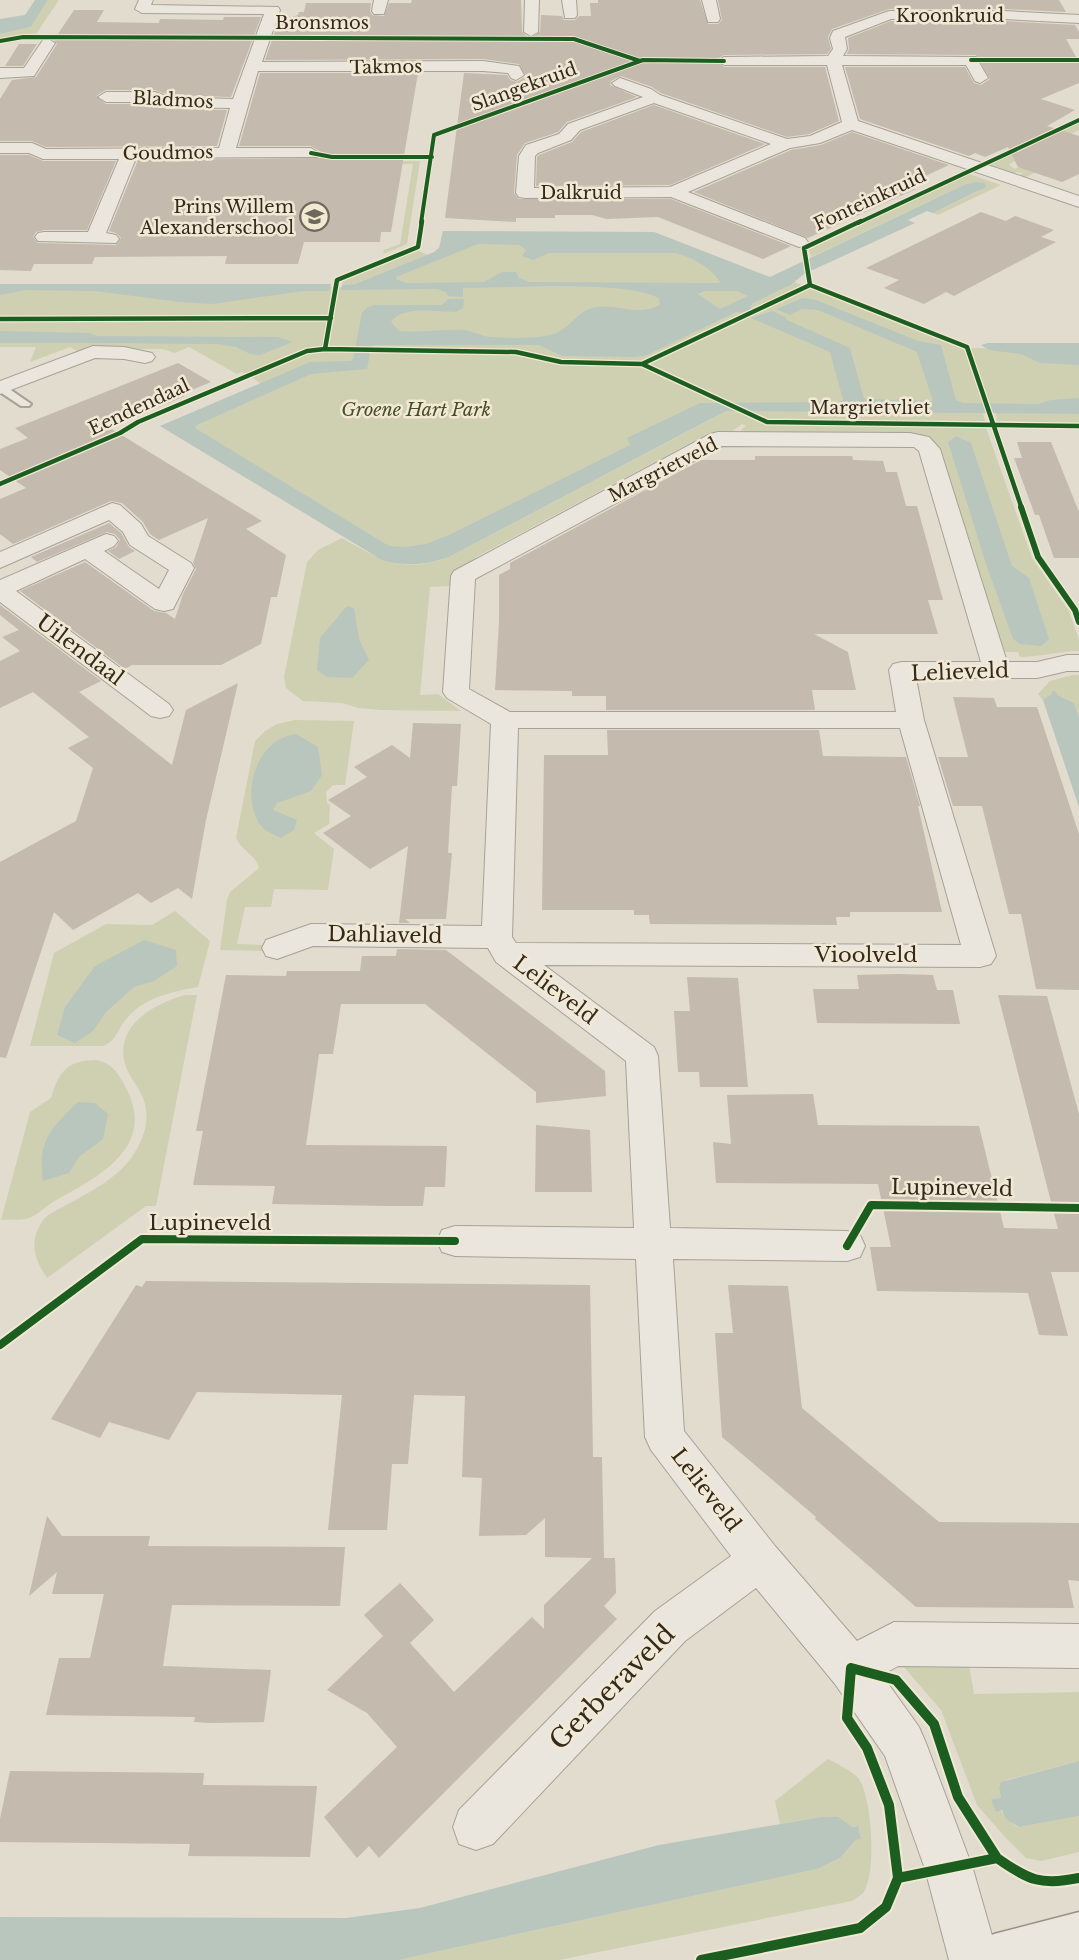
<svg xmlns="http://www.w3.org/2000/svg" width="1079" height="1960" viewBox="0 0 1079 1960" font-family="'Libre Baskerville',serif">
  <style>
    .green { fill: #cfd0b1 }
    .water { fill: #b8c6bd; fill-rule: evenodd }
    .building { fill: #c4baae }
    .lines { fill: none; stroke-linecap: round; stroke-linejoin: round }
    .lane-casing { stroke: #a7a196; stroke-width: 4 }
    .street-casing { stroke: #a7a196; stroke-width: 2 }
    .secondary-casing { stroke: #969086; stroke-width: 3 }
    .lane { fill: #eae6de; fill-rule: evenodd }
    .street { fill: #eae6de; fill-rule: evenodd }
    .secondary { fill: #eae6de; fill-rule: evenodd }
    .cycleway-far4-casing { stroke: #f2e9d4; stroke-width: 6 }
    .cycleway-far3-casing { stroke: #f2e9d4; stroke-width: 7 }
    .cycleway-far2-casing { stroke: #f2e9d4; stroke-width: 9 }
    .cycleway-far1-casing { stroke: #f2e9d4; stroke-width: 12 }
    .cycleway-casing { stroke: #f2e9d4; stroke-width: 14 }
    .cycleway-far4 { stroke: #1b5e20; stroke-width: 4 }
    .cycleway-far3 { stroke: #1b5e20; stroke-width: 4.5 }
    .cycleway-far2 { stroke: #1b5e20; stroke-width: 6 }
    .cycleway-far1 { stroke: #1b5e20; stroke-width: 8 }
    .cycleway { stroke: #1b5e20; stroke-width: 10 }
    .labels { text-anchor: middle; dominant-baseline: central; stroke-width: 5; stroke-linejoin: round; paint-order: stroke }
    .far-street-label { font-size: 18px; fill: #34291f; stroke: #f2e9d4 }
    .far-poi-label { font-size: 18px; fill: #34291f; stroke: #f2e9d4; text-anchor: end }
    .far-park-label { font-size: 18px; font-style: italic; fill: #454e28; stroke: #f2e9d4 }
    .street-label { font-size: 21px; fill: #34291f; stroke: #f2e9d4 }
    .near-street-label { font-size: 26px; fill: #34291f; stroke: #f2e9d4 }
  </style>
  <rect width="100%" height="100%" fill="#e1dccd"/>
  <path class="green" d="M 48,0 L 59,0 L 36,34 L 0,38 L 0,34 L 31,27 Z
    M 1079,122 L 1079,130 L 1009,164 L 1014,169 L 1079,142 L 1079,151 L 1024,178 L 1019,176 L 1023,173 L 1017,172 L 1013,174 L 987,165 Z
    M 319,161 L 420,161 L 407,244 L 383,254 L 384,250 L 400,244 L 413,164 L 319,164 Z
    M 969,174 L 1001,185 L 938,215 L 933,213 L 977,192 L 980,182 L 966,184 L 811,257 L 809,249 Z
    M 464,237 L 652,238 L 767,283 L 784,278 L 961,348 L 1079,349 L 1079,410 L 974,413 L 983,413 L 985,421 L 977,421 L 979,428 L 986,428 L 1032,558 L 1069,611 L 1079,640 L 1079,651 C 1059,651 1041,657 1020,657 L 1018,652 L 998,652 L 935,448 L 896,433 L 765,432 L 761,434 L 742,434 L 741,430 L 746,426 L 742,424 L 728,434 L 707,434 L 476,557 L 476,563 L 455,575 L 450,586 L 430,587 L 420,695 L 438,694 L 461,711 L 381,710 L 358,708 L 342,703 L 303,701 L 286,688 L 284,677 L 307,562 L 318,550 L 342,538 C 383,561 402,574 449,557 L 721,414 L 434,554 L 390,555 L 174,424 L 262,384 L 242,372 L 237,374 L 189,347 L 175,353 L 162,349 L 89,349 L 79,352 L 70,347 L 30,362 L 36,347 L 0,347 L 0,343 L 191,344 L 0,341 L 0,287 L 355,287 L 455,245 Z
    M 417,250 L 427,255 L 355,284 L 342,285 L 343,280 Z
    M 996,413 L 1079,414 L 1079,423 L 997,421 Z
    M 1073,675 L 1079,675 L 1079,717 L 1074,703 L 1053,694 L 1043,700 L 1038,694 L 1050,681 Z
    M 295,720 L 354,721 L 345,785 L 333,785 L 326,792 L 327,803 L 330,805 L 329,824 L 314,833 L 334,849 L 328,890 L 274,889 L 271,907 L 245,907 L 237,944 L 263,945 L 263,951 L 220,950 L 227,900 L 230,892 L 259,868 C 257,856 241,850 236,838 L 255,741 L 265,731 L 277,724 Z
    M 175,911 L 210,941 L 198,987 C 171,992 141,998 124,1022 C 116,1033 116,1041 103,1046 L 30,1046 L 54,953 L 106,924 L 152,925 Z
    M 185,995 L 197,995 L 156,1206 L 146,1206 L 47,1278 C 34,1259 28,1240 44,1219 C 48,1214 57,1210 63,1207 C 89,1192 119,1179 135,1152 C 144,1137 149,1122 145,1104 C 142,1091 131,1080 126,1067 C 112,1027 153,1004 185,995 Z
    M 96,1060 C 112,1063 118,1073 125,1086 C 158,1146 100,1176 56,1200 C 47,1205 38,1215 29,1218 C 21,1221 9,1219 1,1220 L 30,1112 L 51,1098 C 59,1071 67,1061 96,1060 Z
    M 969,1664 L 974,1694 L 1079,1692 L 1079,1761 L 1006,1780 L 999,1789 L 1001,1798 L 991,1800 L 1015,1826 L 1019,1827 L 1079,1816 L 1079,1852 L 1041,1861 L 1026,1858 L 1004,1836 L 977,1805 L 941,1710 L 903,1666 Z
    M 828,1759 C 837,1764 853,1771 859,1779 C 872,1798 877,1875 863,1893 C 860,1896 855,1899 852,1901 L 559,1960 L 398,1960 L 817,1869 L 840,1858 L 856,1840 L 861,1839 L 858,1826 L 852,1827 L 821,1817 L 780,1824 L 775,1801 Z"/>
  <path class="water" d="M 35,0 L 48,0 L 31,27 L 0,34 L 0,19 L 25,15 Z
    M 976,182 L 985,183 L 986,187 L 933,213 L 927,211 L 908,220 L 915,223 L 804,274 L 792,284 L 753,303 L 750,307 L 753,309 L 745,313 L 736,312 L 647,355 L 636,357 L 562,356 L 539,345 L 374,345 L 371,348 L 367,369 L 311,374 L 197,425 L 195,428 L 389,546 L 406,547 L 426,544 L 449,535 L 630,445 L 627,438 L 700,403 L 839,402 L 843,400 L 830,352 L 751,318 L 772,311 L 785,317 L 787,320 L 850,348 L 864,399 L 933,401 L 917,352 L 818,310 L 802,309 L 790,315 L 776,309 L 803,298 L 816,300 L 918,341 L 941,345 L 956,400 L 963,403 L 1038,404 L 1051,400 L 1079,398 L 1079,414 L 726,411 L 449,557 C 426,565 406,567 382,560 L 160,426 L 310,362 L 351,361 L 353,359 L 362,313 L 367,307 L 375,305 L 442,305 L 448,299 L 464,299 L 463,308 L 456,312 C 438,312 402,305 391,322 L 399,331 C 421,333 442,329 464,330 C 473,331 481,336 490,337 C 508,338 533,339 550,335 C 571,331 575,310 597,307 C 621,304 635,317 660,305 L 659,299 C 637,280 499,288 463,288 L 463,297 L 448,296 L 446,292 L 437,289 L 341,290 L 342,285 L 355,284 L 434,252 L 439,248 L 443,231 L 654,232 L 770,277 L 966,184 ZM 478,244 L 519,245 L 526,250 L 522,256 L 533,260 L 549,253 L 676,253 C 695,259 709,266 721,283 L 529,282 L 519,278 L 516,272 L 502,272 L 484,282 L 406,283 L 396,279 L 396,277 ZM 704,291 L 737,291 L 748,296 L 720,309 L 698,294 Z
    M 0,284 L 331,284 L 329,291 L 304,291 L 212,304 L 179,302 L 95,291 L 26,290 L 0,295 Z
    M 0,331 L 88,333 L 97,336 L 278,337 L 293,342 L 260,355 L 250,354 L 236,347 L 217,344 L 0,343 Z
    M 988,343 L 1079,343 L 1079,365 L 1040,363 L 1021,354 L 989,350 L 981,345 Z
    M 956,436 L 971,443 L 1012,566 L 1029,578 L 1049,639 L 1041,646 L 1020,644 L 1013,639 L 986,564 L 948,442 Z
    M 347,606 L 354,608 L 359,639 L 369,660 L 352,678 L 327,677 L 317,670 L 320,638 Z
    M 1052,691 L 1056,692 L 1057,695 L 1074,703 L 1079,717 L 1079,807 L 1043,700 L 1052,694 Z
    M 296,734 L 318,747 L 322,775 L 311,791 L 277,803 L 273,810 L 297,820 L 294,830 L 281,838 C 275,835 265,831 261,826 C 239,795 256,739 296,734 Z
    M 144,940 L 176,950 L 177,966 L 154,981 L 134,987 L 106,1012 L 93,1031 L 75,1043 L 57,1035 L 65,1007 L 95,966 Z
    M 78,1102 L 95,1103 L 108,1114 L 103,1139 L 79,1157 L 69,1173 L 43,1181 C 37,1141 51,1128 78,1102 Z
    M 1079,1761 L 1079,1816 L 1019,1827 L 1006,1819 L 1002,1810 L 996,1812 L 991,1799 L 1001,1798 L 999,1789 L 1001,1782 Z
    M 821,1817 L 838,1817 L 852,1827 L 858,1826 L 861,1839 L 856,1840 L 840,1858 L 817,1869 L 398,1960 L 0,1960 L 0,1917 L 346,1918 L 420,1908 L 659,1845 Z"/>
  <path class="building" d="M 412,0 L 521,0 L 522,32 L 530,38 L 540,32 L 541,15 L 562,16 L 564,20 L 575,20 L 579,16 L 591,16 L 590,3 L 598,3 L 598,0 L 700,0 L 708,24 L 718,24 L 722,20 L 718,0 L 1059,0 L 1066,12 L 1004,9 L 889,9 L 832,29 L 828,37 L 831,49 L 827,54 L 724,55 L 715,60 L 724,67 L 825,67 L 839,121 L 809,134 L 787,137 L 661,93 L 652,87 L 621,76 L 611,81 L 610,85 L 637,97 L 567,122 L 558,132 L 525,143 L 517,155 L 514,193 L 519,199 L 671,199 L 791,246 L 763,259 L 658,217 L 607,219 L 592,215 L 555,215 L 555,218 L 516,218 L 516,222 L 445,218 L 464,73 L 507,75 L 510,80 L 517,82 L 526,76 L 519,64 L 483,59 L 265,60 L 280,17 L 292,17 L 298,15 L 299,12 L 304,12 L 306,3 L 371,3 L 370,11 L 372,15 L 384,16 L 389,3 L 411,3 Z
    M 74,10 L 104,10 L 97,22 L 159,23 L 160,19 L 223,20 L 224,17 L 261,17 L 231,97 L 169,95 L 155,90 L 106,90 L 96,96 L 106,104 L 153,104 L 167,109 L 227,110 L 217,146 L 46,147 L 32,141 L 0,141 L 0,99 L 12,80 L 36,77 L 57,44 L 54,40 Z
    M 891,21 L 1004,21 L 1075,25 L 1079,32 L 1079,39 L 1066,39 L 1079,62 L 1079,83 L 1041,99 L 1075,110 L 1047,126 L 1079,136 L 1079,174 L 1062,182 L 1018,167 L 1008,147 L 985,157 L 975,153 L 969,156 L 860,119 L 845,67 L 965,67 L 974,83 L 981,85 L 990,79 L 976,55 L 847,54 L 849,49 L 848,38 Z
    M 19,44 L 37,44 L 23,66 L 5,66 Z
    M 260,73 L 418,73 L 391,232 L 381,232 L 380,242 L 304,242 L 298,264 L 225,264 L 227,256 L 95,257 L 92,264 L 34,264 L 31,271 L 0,270 L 0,155 L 29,155 L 43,161 L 116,161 L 87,230 L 44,230 L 36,232 L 33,237 L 38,243 L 116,245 L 121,238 L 116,233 L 109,231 L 138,160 L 319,158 L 321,152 L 311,146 L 239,146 Z
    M 654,105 L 765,144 L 670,185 L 536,186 L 537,157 L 539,155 L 572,142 L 581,132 Z
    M 852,132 L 949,165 L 906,185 L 916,189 L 808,238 L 694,192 L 791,150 L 821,145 Z
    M 981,212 L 1006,221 L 1015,216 L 1054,230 L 1041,237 L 1056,242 L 954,296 L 946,292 L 924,304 L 884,288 L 899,280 L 866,268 Z
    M 178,363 L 211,382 L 182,394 L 185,396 L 110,428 L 262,521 L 246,529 L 286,555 L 277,597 L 271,597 L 261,644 L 221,665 L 132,665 L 125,669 L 20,591 L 85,562 L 154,611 L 166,613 L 175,619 L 183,594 L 196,569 L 193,563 L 208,518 L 159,540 L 150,534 L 143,522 L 122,503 L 111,501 L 13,544 L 0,534 L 0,499 L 26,488 L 0,470 L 0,449 L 28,438 L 15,428 L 18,427 Z
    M 1017,442 L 1051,442 L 1079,512 L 1079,558 L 1054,558 L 1039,515 L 1035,515 L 1014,458 L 1022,458 Z
    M 755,456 L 852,456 L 853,460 L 883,461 L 886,472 L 897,472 L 906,506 L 917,506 L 943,600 L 928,600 L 938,634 L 814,634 L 848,652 L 856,690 L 812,690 L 815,710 L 606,710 L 606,696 L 572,696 L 572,691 L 495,690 L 499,622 L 499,575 L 510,569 L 510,563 L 701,460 L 755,460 Z
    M 109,523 L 121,533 L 129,547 L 135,551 L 119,559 L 108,551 L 116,547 L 120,540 L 115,534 L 107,532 L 37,562 L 31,557 Z
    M 0,605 L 101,681 L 79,692 L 172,765 L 186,710 L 238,683 L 206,820 L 192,899 L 178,888 L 151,903 L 138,893 L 73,930 L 54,912 L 6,1058 L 0,1057 L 0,862 L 76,821 L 93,768 L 68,748 L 89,737 L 33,692 L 0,708 L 0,661 L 20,651 L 2,637 L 19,630 L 0,615 Z
    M 953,697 L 994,698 L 997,707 L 1037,707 L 1079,834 L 1079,990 L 1036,989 L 1021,914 L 1009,914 L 982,806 L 953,806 L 938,757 L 968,757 Z
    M 413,723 L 461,724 L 457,786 L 452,786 L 448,853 L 452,853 L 446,919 L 405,919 L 410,923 L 399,923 L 408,846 L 370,869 L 323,833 L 351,816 L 328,800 L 367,777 L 354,767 L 392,745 L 410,758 Z
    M 607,730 L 819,730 L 823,756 L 906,757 L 920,806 L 918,806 L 942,912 L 850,912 L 850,917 L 836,917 L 837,925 L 650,924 L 649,915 L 634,915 L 634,910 L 542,910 L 544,755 L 608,755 Z
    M 397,949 L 446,950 L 605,1071 L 606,1096 L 536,1103 L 536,1092 L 425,1004 L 341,1004 L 333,1054 L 319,1054 L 306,1145 L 447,1146 L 445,1187 L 425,1187 L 423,1206 L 388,1206 L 272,1204 L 275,1186 L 193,1185 L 203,1131 L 196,1131 L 226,975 L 286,976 L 287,971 L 360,971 L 362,956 L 396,956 Z
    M 897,974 L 933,975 L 937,990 L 953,990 L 960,1024 L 817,1023 L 813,989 L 859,989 L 857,975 Z
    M 687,977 L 738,978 L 748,1087 L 700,1087 L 699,1072 L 678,1072 L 674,1011 L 690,1011 Z
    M 998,995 L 1047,996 L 1079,1114 L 1079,1272 L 1051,1272 L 1068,1336 L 1039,1335 L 1028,1293 L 877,1291 L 870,1247 L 891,1247 L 878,1184 L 716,1183 L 713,1142 L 731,1144 L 727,1095 L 813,1094 L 818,1125 L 979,1126 L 1004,1228 L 1058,1229 Z
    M 536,1125 L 590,1130 L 592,1192 L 535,1192 Z
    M 146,1281 L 590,1285 L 593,1457 L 602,1457 L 604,1558 L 615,1558 L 616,1593 L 604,1606 L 617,1619 L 379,1858 L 369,1846 L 357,1858 L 324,1817 L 397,1747 L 367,1713 L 327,1690 L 383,1636 L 364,1615 L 400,1583 L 434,1620 L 410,1643 L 454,1692 L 532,1617 L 544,1629 L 544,1605 L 592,1558 L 545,1557 L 545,1518 L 526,1535 L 479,1536 L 482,1478 L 462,1477 L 465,1396 L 414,1395 L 408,1464 L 392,1464 L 387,1530 L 328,1530 L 342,1395 L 197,1392 L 169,1440 L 109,1422 L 100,1438 L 51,1419 L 136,1285 L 142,1287 Z
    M 728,1285 L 788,1286 L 802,1408 L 939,1522 L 1079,1523 L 1079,1581 L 1068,1580 L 1074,1608 L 916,1607 L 815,1519 L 816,1517 L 722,1437 L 715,1333 L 733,1333 Z
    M 47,1516 L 62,1536 L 150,1536 L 148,1546 L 345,1547 L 340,1606 L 172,1605 L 163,1666 L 271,1670 L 264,1722 L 209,1723 L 194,1722 L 195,1717 L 46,1715 L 59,1658 L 90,1658 L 104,1594 L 52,1594 L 57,1572 L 29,1596 Z
    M 10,1771 L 204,1773 L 203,1785 L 317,1786 L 310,1857 L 188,1856 L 190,1844 L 0,1842 L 0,1819 Z"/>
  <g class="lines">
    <defs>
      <path id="lane" d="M 0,385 L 5,386 L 31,404 L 29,406 L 21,406 L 0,392 Z"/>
      <path id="street" d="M 139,0 L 153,0 L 151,5 L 278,7 L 280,10 L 262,62 L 483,61 L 519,66 L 524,75 L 516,80 L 511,78 L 508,73 L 483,71 L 258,71 L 236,148 L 311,148 L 319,153 L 317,157 L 136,158 L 106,233 L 116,235 L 119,239 L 116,243 L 38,241 L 35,237 L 38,233 L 44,232 L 88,232 L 119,159 L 43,159 L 29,153 L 0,153 L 0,143 L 32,143 L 46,149 L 219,148 L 230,108 L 167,107 L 153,102 L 106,102 L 98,97 L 106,92 L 155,92 L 169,97 L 233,99 L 264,14 L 142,13 L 135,9 Z
        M 374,0 L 388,0 L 384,14 L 374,14 L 372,11 Z
        M 525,0 L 539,0 L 538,32 L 531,36 L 524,32 Z
        M 562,0 L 576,0 L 577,15 L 575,18 L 565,18 Z
        M 702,0 L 716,0 L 720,19 L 718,22 L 708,22 Z
        M 889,11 L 1004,11 L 1079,15 L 1079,23 L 1004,19 L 891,19 L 845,37 L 847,49 L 843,56 L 976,57 L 988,78 L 980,83 L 975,81 L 966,65 L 842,65 L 858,121 L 1079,196 L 1079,207 L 852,130 L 820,143 L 790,148 L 688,192 L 805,238 L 808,242 L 805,246 L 799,247 L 671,197 L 525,198 L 519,197 L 516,193 L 519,156 L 526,145 L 559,134 L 568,124 L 643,97 L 615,86 L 612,83 L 620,78 L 651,89 L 660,95 L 787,139 L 810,136 L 842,122 L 827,65 L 724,65 L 717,61 L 724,57 L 828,56 L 833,49 L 830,38 L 833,31 ZM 654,103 L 771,144 L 670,187 L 534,188 L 535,156 L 538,153 L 571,140 L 580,130 Z
        M 48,39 L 55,43 L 34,76 L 0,78 L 0,68 L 24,68 L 43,40 Z
        M 93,346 L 124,347 L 152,353 L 155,357 L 152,361 L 145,363 L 124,359 L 95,358 L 0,394 L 0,381 Z
        M 718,432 L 910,433 L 929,437 L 940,449 L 1007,662 L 1037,662 L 1067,655 L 1079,655 L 1079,671 L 1067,671 L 1037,678 L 916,678 L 924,720 L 996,956 L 991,964 L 980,967 L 544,965 L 654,1047 L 658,1056 L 670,1228 L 847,1231 L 860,1235 L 865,1246 L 860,1257 L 847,1261 L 673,1259 L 684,1431 L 775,1546 L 857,1641 L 894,1622 L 1079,1624 L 1079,1668 L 898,1666 L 882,1675 L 919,1727 L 926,1743 L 973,1869 L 999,1960 L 949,1960 L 925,1869 L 885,1756 L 835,1684 L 756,1588 L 685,1641 L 493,1844 L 476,1850 L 459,1844 L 453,1827 L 459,1810 L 655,1611 L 731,1556 L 651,1450 L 645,1437 L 636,1259 L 455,1256 L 442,1252 L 437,1241 L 442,1230 L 455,1226 L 634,1228 L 626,1061 L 496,962 L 488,948 L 313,946 L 277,959 L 266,956 L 262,948 L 266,940 L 311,924 L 482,926 L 491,724 L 447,698 L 443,692 L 451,576 L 454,571 L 710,434 ZM 722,446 L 914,447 L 919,451 L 981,662 L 902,662 L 893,664 L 889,670 L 896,712 L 510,712 L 469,689 L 475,579 ZM 518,728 L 900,728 L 961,945 L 516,943 L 512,937 Z
        M 112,503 L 120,505 L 141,524 L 148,536 L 191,563 L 194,568 L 173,609 L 164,611 L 155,609 L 85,559 L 16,591 L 169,704 L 173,710 L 169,716 L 160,718 L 151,716 L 0,602 L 0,580 L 106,534 L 114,536 L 118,541 L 114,546 L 104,551 L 159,589 L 169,570 L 130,545 L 123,532 L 109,520 L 0,568 L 0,552 Z"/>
      <path id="secondary" d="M 1079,1912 L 1079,1960 L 968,1960 L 976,1942 L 994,1934 Z"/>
    </defs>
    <use href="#lane" class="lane-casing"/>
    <use href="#street" class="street-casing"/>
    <use href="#secondary" class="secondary-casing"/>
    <use href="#lane" class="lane"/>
    <use href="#street" class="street"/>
    <use href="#secondary" class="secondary"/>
    <defs>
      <path id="cycleway-far4" d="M 0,41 L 23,37 L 574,39 L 640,61
        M 971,60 L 1079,60
        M 311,153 L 332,157 L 432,157
        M 421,223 L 434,135 L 643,60 L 724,61
        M 858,223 L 1079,120"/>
      <path id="cycleway-far3" d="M 810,285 L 967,347 L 1022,509
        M 810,285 L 804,248 L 861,221
        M 0,319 L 331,318
        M 325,349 L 337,280 L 418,247 L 422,221
        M 642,364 L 767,422 L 1079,426
        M 0,484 L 120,433 L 138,422 L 307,351 L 325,349 L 516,352 L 561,362 L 642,364 L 810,285"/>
      <path id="cycleway-far2" d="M 1021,507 L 1038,557 L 1075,610 L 1079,622"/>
      <path id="cycleway-far1" d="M 847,1246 L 871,1205 L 1079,1208
        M 0,1345 L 142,1239 L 455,1241"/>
      <path id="cycleway" d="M 898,1878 L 889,1805 L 867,1748 L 847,1718 L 851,1668 L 896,1680 L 934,1724 L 958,1797 L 997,1858
        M 701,1960 L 860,1928 L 886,1907 L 898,1878 L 997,1858 C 1028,1880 1041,1886 1079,1878"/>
    </defs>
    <use href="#cycleway-far4" class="cycleway-far4-casing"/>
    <use href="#cycleway-far3" class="cycleway-far3-casing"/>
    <use href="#cycleway-far2" class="cycleway-far2-casing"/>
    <use href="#cycleway-far1" class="cycleway-far1-casing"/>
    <use href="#cycleway" class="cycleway-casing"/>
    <use href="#cycleway-far4" class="cycleway-far4"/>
    <use href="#cycleway-far3" class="cycleway-far3"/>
    <use href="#cycleway-far2" class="cycleway-far2"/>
    <use href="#cycleway-far1" class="cycleway-far1"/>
    <use href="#cycleway" class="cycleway"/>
  </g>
  <defs>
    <symbol id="school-ring" viewBox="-11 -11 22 22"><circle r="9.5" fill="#f2e9d4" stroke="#71685c" stroke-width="1.5"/><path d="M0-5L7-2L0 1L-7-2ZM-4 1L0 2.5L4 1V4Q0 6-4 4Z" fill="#71685c"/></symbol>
  </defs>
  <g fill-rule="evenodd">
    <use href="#school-ring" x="298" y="200" width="33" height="33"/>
  </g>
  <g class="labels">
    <g class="far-street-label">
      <text x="950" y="16">Kroonkruid</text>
      <text x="322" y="23">Bronsmos</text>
      <text transform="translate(386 67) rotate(-1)">Takmos</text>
      <text transform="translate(524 87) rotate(-20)">Slangekruid</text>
      <text transform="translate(173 100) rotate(3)">Bladmos</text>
      <text transform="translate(168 153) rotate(-1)">Goudmos</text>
      <text x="581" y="193">Dalkruid</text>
      <text transform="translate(870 200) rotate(-25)">Fonteinkruid</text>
      <text transform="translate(139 407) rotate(-25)">Eendendaal</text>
      <text x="870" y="408">Margrietvliet</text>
      <text transform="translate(663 470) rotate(-27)">Margrietveld</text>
    </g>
    <g class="far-poi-label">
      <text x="294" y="207">Prins Willem<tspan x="294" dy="21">Alexanderschool</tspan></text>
    </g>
    <g class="far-park-label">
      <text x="416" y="410">Groene Hart Park</text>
    </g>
    <g class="street-label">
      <text transform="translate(80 650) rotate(37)">Uilendaal</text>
      <text transform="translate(960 672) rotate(-2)">Lelieveld</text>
      <text transform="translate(385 935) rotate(1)">Dahliaveld</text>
      <text x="866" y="955">Vioolveld</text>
      <text transform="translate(555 990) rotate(37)">Lelieveld</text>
      <text transform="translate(952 1188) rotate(1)">Lupineveld</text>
      <text x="210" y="1223">Lupineveld</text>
      <text transform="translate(706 1490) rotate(52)">Lelieveld</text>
    </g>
    <g class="near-street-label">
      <text transform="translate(612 1687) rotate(-45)">Gerberaveld</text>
    </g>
  </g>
</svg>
